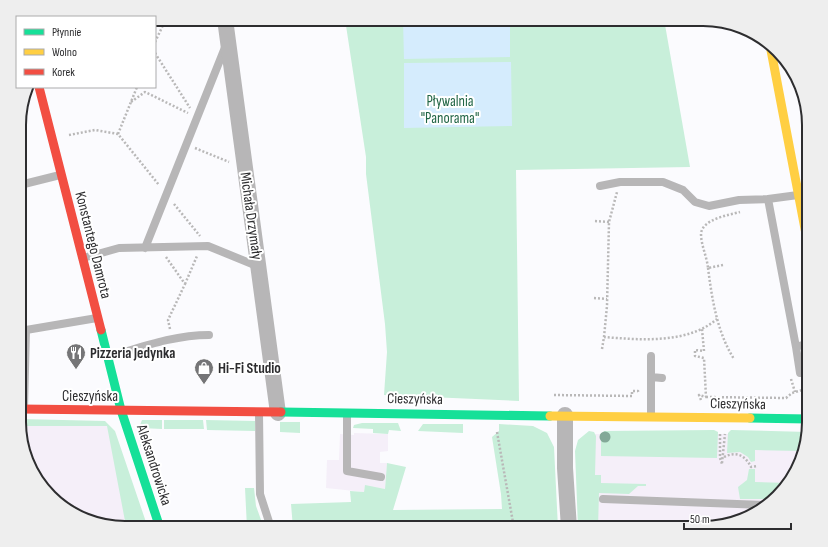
<svg xmlns="http://www.w3.org/2000/svg" width="828" height="547" viewBox="0 0 828 547" font-family="'Sofia Sans Condensed',sans-serif">
  <style>
    .commercial { fill: #f5eff9 }
    .green { fill: #c8efda }
    .water { fill: #d5ecfd }
    .lines { fill: none; stroke-linecap: round; stroke-linejoin: round }
    .path { stroke: #b9b8b8; stroke-width: 2.5; stroke-dasharray: 2 2; stroke-linecap: butt }
    .lane { stroke: #b7b6b7; stroke-width: 8 }
    .street { stroke: #b7b6b7; stroke-width: 16 }
    .fast { stroke: #16e098; stroke-width: 9 }
    .slow { stroke: #ffcf43; stroke-width: 9 }
    .jam { stroke: #f24e42; stroke-width: 9 }
    .tree { fill: #83a898 }
    .labels { text-anchor: middle; dominant-baseline: central; stroke-width: 4; stroke-linejoin: round; paint-order: stroke }
    .park-label { font-size: 15px; fill: #216545; stroke: #fff }
    .street-label { font-size: 15px; fill: #2d2d2f; stroke: #fff }
    .poi-label { font-size: 15px; font-weight: bold; fill: #2d2d2f; stroke: #fff; text-anchor: start }
    .rim { fill: none; stroke: #2d2d2f; stroke-width: 2 }
  </style>
  <rect width="100%" height="100%" fill="#fbfbfe"/>
  <path class="commercial" d="M 20,426 L 108,426 L 126,522 L 101,521 L 66,510 L 33,475 L 20,436 Z
    M 354,433 L 388,434 L 388,451 L 380,452 L 380,463 L 387,463 L 385,489 L 365,486 L 364,492 L 326,488 L 327,460 L 339,460 L 340,434 L 354,435 Z
    M 586,434 L 744,434 L 806,436 L 791,481 L 756,514 L 710,528 L 583,528 L 581,480 Z"/>
  <path class="green" d="M 345,19 L 664,19 L 690,167 L 516,170 L 519,401 L 384,395 L 387,352 L 385,324 L 366,174 L 366,157 Z
    M 20,419 L 105,421 L 115,431 L 148,528 L 125,528 L 101,521 L 125,521 L 107,426 L 20,426 Z
    M 142,420 L 162,420 L 162,429 L 141,428 L 141,448 L 138,430 Z
    M 164,420 L 203,420 L 204,429 L 164,429 Z
    M 206,420 L 255,421 L 255,431 L 207,430 Z
    M 280,422 L 300,422 L 300,433 L 280,432 Z
    M 362,423 L 398,423 L 401,431 L 389,430 L 388,434 L 373,433 L 373,429 L 353,428 L 354,425 Z
    M 423,424 L 463,424 L 463,433 L 418,431 Z
    M 499,424 L 533,426 L 547,433 L 554,447 L 558,528 L 293,528 L 291,504 L 351,502 L 350,491 L 364,492 L 365,485 L 385,489 L 387,463 L 406,467 L 393,510 L 502,509 L 501,494 L 492,437 L 499,431 Z
    M 714,430 L 718,432 L 717,458 L 601,456 L 601,436 L 604,431 Z
    M 731,430 L 808,432 L 801,451 L 755,450 L 755,461 L 751,462 L 748,457 L 740,452 L 727,453 L 728,433 Z
    M 589,431 L 594,432 L 596,436 L 595,475 L 601,475 L 601,483 L 646,484 L 646,486 L 638,486 L 629,494 L 599,493 L 598,528 L 578,528 L 575,451 L 578,440 Z
    M 749,469 L 755,469 L 755,482 L 789,483 L 772,499 L 740,499 L 738,487 L 747,480 Z
    M 245,488 L 254,488 L 256,506 L 264,528 L 247,528 Z"/>
  <path class="water" d="M 403,19 L 510,19 L 510,57 L 404,59 Z
    M 511,62 L 512,126 L 404,128 L 404,63 Z"/>
  <g class="lines">
    <path class="path" d="M 155,42 L 166,19
      M 155,53 L 190,108
      M 131,102 L 145,92 L 188,113
      M 118,134 L 137,87
      M 69,135 L 95,130 L 118,134 L 159,185
      M 195,148 L 229,162
      M 174,204 L 200,236
      M 595,221 L 609,222
      M 166,257 L 185,284 L 168,320 L 170,329
      M 723,265 L 708,268 C 707,257 701,245 701,234 C 702,219 729,215 740,212
      M 708,268 C 712,299 717,332 734,359
      M 185,284 L 197,256
      M 594,298 L 607,299
      M 604,337 L 607,306 L 609,222 L 617,192
      M 602,349 L 604,337 C 640,340 688,344 717,319
      M 791,379 L 795,392
      M 554,395 L 632,396 L 632,391 L 638,391 L 639,393
      M 706,397 L 786,398 L 792,393 L 809,388
      M 701,400 L 699,395 L 706,397 L 704,358 L 695,356 L 695,350 L 704,351 L 702,329
      M 497,432 L 514,528
      M 720,434 L 720,458 L 722,464
      M 724,457 C 736,451 745,455 751,467 L 758,466
      M 722,463 L 725,434"/>
    <path class="lane" d="M 20,185 L 60,175
      M 600,186 L 620,182 L 663,182 L 683,190 L 695,202 L 709,206 L 739,200 L 768,199
      M 798,195 L 768,199 L 796,347 L 809,343
      M 145,248 L 226,45
      M 83,258 L 119,248 L 208,246 L 257,266
      M 796,347 L 800,373
      M 651,356 L 651,416
      M 108,357 C 142,347 174,335 209,335
      M 651,377 L 662,378
      M 24,409 L 26,330 L 97,318
      M 259,413 L 260,494 L 271,528
      M 347,414 L 347,471 L 381,477
      M 603,499 L 766,505"/>
    <path class="street" d="M 225,19 L 278,413
      M 565,415 L 565,468 L 569,528"/>
    <path class="fast" d="M 101,330 L 121,410 L 160,528
      M 281,412 L 550,416
      M 750,418 L 809,419"/>
    <path class="slow" d="M 770,45 L 809,250
      M 550,416 L 750,418"/>
    <path class="jam" d="M 39,87 L 101,330
      M 20,409 L 281,412"/>
  </g>
  <circle class="tree" cx="605" cy="437" r="5.5"/>
  <defs>
    <symbol id="restaurant-pin" viewBox="-11 -11 22 30"><path d="M0 17L-7.5 6A9.5 9.5 0 1 1 7.5 6Z" fill="#757577" stroke="#fff"/><path d="M-5-6h1v4h1v-4h1v4h1v-4h1v5L-1.5 .5V6h-2V.5L-5-1ZM5-6V6H3V1.5H1.5Q1.5-4 5-6Z" fill="#fff"/></symbol>
    <symbol id="shop-pin" viewBox="-11 -11 22 30"><path d="M0 17L-7.5 6A9.5 9.5 0 1 1 7.5 6Z" fill="#757577" stroke="#fff"/><path d="M-5-2.5h2.3a2.7 3.5 0 0 1 5.4 0H5L5.5 6h-11ZM-1.5-2.5h3a1.5 2.3 0 0 0-3 0Z" fill="#fff"/></symbol>
  </defs>
  <g fill-rule="evenodd">
    <use href="#restaurant-pin" x="65" y="342" width="22" height="30"/>
    <use href="#shop-pin" x="193" y="357" width="22" height="30"/>
  </g>
  <g class="labels">
    <g class="park-label">
      <text x="450" y="101">Pływalnia<tspan x="450" dy="17">"Panorama"</tspan></text>
    </g>
    <g class="street-label">
      <text transform="translate(251 216) rotate(82)">Michała Drzymały</text>
      <text transform="translate(93 245) rotate(76)">Konstantego Damrota</text>
      <text x="90" y="396">Cieszyńska</text>
      <text transform="translate(415 399) rotate(1)">Cieszyńska</text>
      <text transform="translate(738 404) rotate(1)">Cieszyńska</text>
      <text transform="translate(154 465) rotate(72)">Aleksandrowicka</text>
    </g>
    <g class="poi-label">
      <text x="90" y="353">Pizzeria Jedynka</text>
      <text x="218" y="368">Hi-Fi Studio</text>
    </g>
  </g>
  <path d="M0 0H828V547H0ZM125 26H703A99 99 0 0 1 802 125V422A99 99 0 0 1 703 521H125A99 99 0 0 1 26 422V125A99 99 0 0 1 125 26Z" fill="#eee" fill-rule="evenodd"/>
  <path class="rim" d="M125 26H703A99 99 0 0 1 802 125V422A99 99 0 0 1 703 521H125A99 99 0 0 1 26 422V125A99 99 0 0 1 125 26Z"/>
  <rect x="16" y="16" width="140" height="72" fill="#ffffff" stroke="#ababac"/>
  <rect x="24" y="29" width="20" height="6" fill="#16e098" stroke="#ababac"/>
  <text x="52" y="36" font-size="12" fill="#2d2d2f">Płynnie</text>
  <rect x="24" y="49" width="20" height="6" fill="#ffcf43" stroke="#ababac"/>
  <text x="52" y="56" font-size="12" fill="#2d2d2f">Wolno</text>
  <rect x="24" y="69" width="20" height="6" fill="#f24e42" stroke="#ababac"/>
  <text x="52" y="76" font-size="12" fill="#2d2d2f">Korek</text>
  <path d="M684 523v6h107v-6" fill="none" stroke="#2d2d2f" stroke-width="2"/>
  <text x="690" y="523" font-size="12" fill="#2d2d2f" stroke="#ffffff" stroke-width="3" paint-order="stroke">50 m</text>
</svg>
